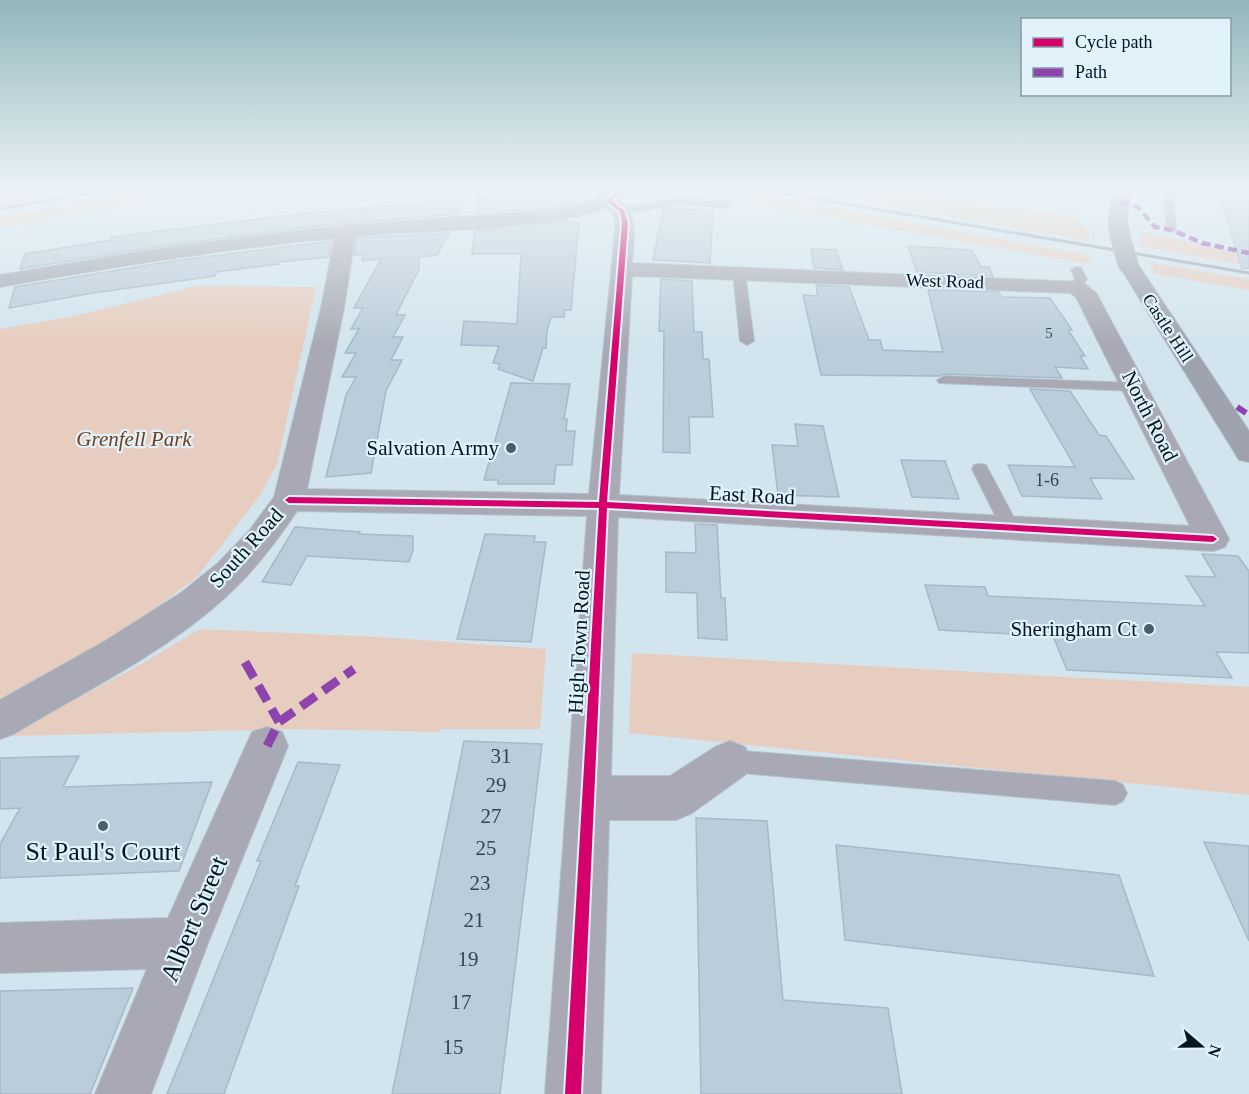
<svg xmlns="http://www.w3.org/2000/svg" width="1249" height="1094" viewBox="0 0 1249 1094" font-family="'Times New Roman',serif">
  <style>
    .green { fill: #e7cdbf }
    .building { fill: #bbccda; stroke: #a6b9c9; stroke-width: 1.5 }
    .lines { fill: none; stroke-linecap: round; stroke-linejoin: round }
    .lane-casing { stroke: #b3c2cb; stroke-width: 2 }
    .street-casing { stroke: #b3c2cb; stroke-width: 2 }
    .secondary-casing { stroke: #b3c2cb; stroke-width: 2 }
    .primary-casing { stroke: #b3c2cb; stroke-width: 2 }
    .lane { fill: #a8a9b4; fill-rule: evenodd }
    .street { fill: #a8a9b4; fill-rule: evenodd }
    .secondary { fill: #a4a8b5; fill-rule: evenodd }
    .primary { fill: #9ea2af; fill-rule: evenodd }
    .rail { stroke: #9ca5ae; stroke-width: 3 }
    .primary-bridge-casing { stroke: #b3c2cb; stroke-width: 21; stroke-linecap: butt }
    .primary-bridge { stroke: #9ea2af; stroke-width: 20 }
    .quiet-far2 { stroke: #8e44ad; stroke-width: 4.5; stroke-dasharray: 9 4.5; stroke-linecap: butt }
    .quiet-far1 { stroke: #8e44ad; stroke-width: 6; stroke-dasharray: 11 6; stroke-linecap: butt }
    .quiet { stroke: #8e44ad; stroke-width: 9; stroke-dasharray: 18 9; stroke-linecap: butt }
    .cycleway-casing { stroke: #e1f2fb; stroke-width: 4 }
    .cycleway { fill: #d6006c; fill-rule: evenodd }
    .poi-dot { fill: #4a5e6a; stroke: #e1f2fb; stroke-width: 2 }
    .labels { text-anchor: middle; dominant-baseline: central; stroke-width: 4.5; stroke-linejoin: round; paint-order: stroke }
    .far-number-label { font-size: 15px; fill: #314653 }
    .far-street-label { font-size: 18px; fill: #001623; stroke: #e1f2fb }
    .number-label { font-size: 18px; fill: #314653 }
    .street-label { font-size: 21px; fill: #001623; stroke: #e1f2fb }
    .park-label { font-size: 21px; font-style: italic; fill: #753e1a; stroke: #e1f2fb }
    .poi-label { font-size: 21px; fill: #001623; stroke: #e1f2fb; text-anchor: end }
    .near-number-label { font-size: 21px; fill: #314653 }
    .near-poi-label { font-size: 26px; fill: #001623; stroke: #e1f2fb }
    .near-street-label { font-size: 26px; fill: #001623; stroke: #e1f2fb }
  </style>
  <rect width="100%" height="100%" fill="#d2e4ee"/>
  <path class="green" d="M 44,191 L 80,191 L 0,206 L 0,200 Z
    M 154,191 L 203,191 L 0,228 L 0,218 L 90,199 Z
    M 680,191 L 741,191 L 764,195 L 1091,256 L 1087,264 Z
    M 801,191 L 905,191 L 1074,216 L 1090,234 L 1089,241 Z
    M 1143,232 L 1249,255 L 1249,266 L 1138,246 Z
    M 1149,262 L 1249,279 L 1249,290 L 1154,274 Z
    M 197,286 L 316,287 L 277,464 L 261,494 L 197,577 L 134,624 L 82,658 L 0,699 L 0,329 L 74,316 Z
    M 200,629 L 379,637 L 546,649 L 540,729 L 441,729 L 439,732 L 294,729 L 6,736 L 138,666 Z
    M 632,653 L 1249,687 L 1249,795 L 629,733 Z"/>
  <path class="building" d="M 524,191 L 532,191 L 534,194 L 586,191 L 578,202 L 550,208 L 477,213 L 478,198 Z
    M 1219,191 L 1249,191 L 1249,268 L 1242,269 Z
    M 467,199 L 459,214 L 348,223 L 260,233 L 130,251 L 20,269 L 25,254 L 111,240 L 112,237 L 299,214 Z
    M 672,208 L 713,211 L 710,263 L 653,260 L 663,209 Z
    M 563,221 L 579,223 L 571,310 L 565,310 L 564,317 L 551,317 L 547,331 L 546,348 L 543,348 L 533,381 L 498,369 L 500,364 L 493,363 L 499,346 L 461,345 L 464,321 L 517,324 L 521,254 L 472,254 L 475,231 Z
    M 449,233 L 437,255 L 419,257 L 419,269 L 396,315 L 405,315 L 393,337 L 403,337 L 391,360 L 402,360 L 386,391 L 371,473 L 326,477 L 346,395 L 356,377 L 342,377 L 356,353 L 345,353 L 359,329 L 351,329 L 363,308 L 354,308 L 381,259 L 362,261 L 363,255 L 354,255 L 357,238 Z
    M 332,241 L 329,257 L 279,262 L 279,264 L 216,272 L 215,276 L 93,293 L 9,308 L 15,287 L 173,261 Z
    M 908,246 L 972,250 L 981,267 L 989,267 L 993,276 L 917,272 Z
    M 811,249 L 836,250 L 843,270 L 814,268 Z
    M 661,279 L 692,281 L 694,332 L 702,332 L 703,359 L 709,359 L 713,417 L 689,417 L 690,453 L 663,452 L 664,331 L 659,331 Z
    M 816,285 L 849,287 L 869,340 L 880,340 L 883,350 L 943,352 L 928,290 L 999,292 L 1001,297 L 1050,298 L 1072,330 L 1068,330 L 1085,356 L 1080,356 L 1088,369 L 1055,367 L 1062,378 L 944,374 L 939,376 L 821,375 L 803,295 L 818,296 Z
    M 511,383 L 570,384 L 564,419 L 567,419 L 566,431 L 575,431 L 572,465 L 556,465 L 554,484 L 498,484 L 498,480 L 484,480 Z
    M 1030,389 L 1070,391 L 1099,435 L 1106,436 L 1134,479 L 1090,478 L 1102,499 L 1022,496 L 1008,465 L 1075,467 Z
    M 795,424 L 823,426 L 839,497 L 778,495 L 772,445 L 798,446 Z
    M 901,460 L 945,461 L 959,499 L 912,497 Z
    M 695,524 L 717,525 L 721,598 L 725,598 L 727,640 L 698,638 L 697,593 L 666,592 L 666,552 L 696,553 Z
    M 295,527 L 360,532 L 359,534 L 413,536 L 413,550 L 409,562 L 307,556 L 291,585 L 262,582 Z
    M 485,534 L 535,536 L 534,542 L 546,542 L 531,642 L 457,639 Z
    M 1202,554 L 1238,556 L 1249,571 L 1249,653 L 1216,652 L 1232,678 L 1067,670 L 1053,636 L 939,630 L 925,585 L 985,587 L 988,596 L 1205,606 L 1186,576 L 1216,577 Z
    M 464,741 L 542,744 L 500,1094 L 392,1094 Z
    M 79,756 L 63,787 L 212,782 L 179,871 L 0,878 L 0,844 L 20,808 L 0,809 L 0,758 Z
    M 298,762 L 340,765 L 295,886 L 299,886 L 224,1094 L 167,1094 L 261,861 L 257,861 Z
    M 696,818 L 767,821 L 783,1000 L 888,1008 L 902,1094 L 701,1094 Z
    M 1204,842 L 1249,846 L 1249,941 Z
    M 836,845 L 1119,875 L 1154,976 L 845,940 Z
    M 133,988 L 90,1094 L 0,1094 L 0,991 Z"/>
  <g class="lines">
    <defs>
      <path id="lane" d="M 1163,191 L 1173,191 L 1176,232 L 1167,230 Z
        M 680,198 L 726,202 L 731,205 L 726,208 L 680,204 L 622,214 L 617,211 L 622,208 Z
        M 1077,267 L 1081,268 L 1087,279 L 1079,290 L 1075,291 L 1069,287 L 1075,279 L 1071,270 Z
        M 739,270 L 745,273 L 754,341 L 747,345 L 740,341 L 733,273 Z
        M 944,376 L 1135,383 L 1142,387 L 1135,391 L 939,383 L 937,380 Z
        M 980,464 L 986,465 L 988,469 L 1019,527 L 1016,531 L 1010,533 L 1004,531 L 1001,527 L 972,469 L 974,465 Z
        M 730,750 L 1115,781 L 1123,785 L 1127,793 L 1123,801 L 1115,805 L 730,772 L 722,769 L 718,761 L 722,753 Z"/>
      <path id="street" d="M 608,196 C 641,204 634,236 632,263 L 1083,282 L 1096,293 L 1229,539 L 1225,547 L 1213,551 L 618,517 L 611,776 L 670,776 L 715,747 L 730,741 L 745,747 L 751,761 L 745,775 L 692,813 L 676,820 L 609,820 L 601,1094 L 545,1094 L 587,516 L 297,511 C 281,535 264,558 243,580 C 180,646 91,687 14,734 L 0,739 L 0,700 L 105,641 L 182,592 L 218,563 L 249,531 L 274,497 L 321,308 L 336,231 L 339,227 L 353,227 L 356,231 L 344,308 L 307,489 L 589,494 L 616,223 L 613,213 L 599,201 L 602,197 ZM 632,276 L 1070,293 L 1076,297 L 1190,526 L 619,495 Z
        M 267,727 L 282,732 L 288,746 L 208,943 L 151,1094 L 95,1094 L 147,969 L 0,973 L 0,923 L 168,918 L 252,732 Z"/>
      <path id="secondary" d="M 608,191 L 628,191 C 615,210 588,214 568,218 C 495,232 420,230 346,237 C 230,248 115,267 0,287 L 0,275 L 130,253 L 260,235 L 348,225 L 550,210 L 591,201 Z"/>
      <path id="primary" d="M 1114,191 L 1132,191 L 1127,217 L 1130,236 L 1127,240 L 1113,240 C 1104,227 1111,206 1114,191 Z
        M 1128,258 L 1135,260 L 1249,431 L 1249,462 L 1239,460 L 1118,264 L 1121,260 Z"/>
    </defs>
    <use href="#lane" class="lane-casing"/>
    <use href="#street" class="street-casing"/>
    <use href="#secondary" class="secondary-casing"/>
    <use href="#primary" class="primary-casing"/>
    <use href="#lane" class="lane"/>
    <use href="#street" class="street"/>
    <use href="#secondary" class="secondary"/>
    <use href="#primary" class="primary"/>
    <path class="rail" d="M 770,191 L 1249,273
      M 0,209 L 101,191"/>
    <defs>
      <path id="primary-bridge" d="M 1120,236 L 1128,264"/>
    </defs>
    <use href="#primary-bridge" class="primary-bridge-casing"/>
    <use href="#primary-bridge" class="primary-bridge"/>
    <path class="quiet-far2" d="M 1120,202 L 1138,207 L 1155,227 L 1172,230 L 1202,243 L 1249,253"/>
    <path class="quiet-far1" d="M 1237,407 L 1249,415"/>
    <path class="quiet" d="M 245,662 L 279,722
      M 267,746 L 279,722 L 354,669"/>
    <defs>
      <path id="cycleway" d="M 617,191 L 622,191 L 611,201 L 624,210 L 628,223 L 607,502 L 1213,536 L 1217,539 L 1213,542 L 607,508 L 581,1094 L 565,1094 L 599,508 L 289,503 L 285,500 L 289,497 L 599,502 L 622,223 L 620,212 L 606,201 Z"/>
    </defs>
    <use href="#cycleway" class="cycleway-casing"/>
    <use href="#cycleway" class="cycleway"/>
  </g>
  <linearGradient id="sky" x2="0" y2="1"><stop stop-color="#92b6bc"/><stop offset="0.55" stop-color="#ebf3f7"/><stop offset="1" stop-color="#ebf3f7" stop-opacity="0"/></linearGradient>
  <rect width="1249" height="345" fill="url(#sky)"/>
  <g class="poi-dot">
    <circle cx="511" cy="448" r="6"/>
    <circle cx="1149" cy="629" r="6"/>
    <circle cx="103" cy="826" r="6"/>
  </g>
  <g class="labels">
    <g class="far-number-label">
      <text x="1049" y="333">5</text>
    </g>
    <g class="far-street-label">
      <text transform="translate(945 281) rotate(2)">West Road</text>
      <text transform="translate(1168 328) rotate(57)">Castle Hill</text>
    </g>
    <g class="number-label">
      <text x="1047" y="480">1-6</text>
    </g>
    <g class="street-label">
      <text transform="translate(1150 416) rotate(63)">North Road</text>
      <text transform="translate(752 495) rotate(3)">East Road</text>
      <text transform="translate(246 548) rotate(-48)">South Road</text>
      <text transform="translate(579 642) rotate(-87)">High Town Road</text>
    </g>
    <g class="park-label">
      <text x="134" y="439">Grenfell Park</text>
    </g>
    <g class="poi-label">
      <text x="499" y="448">Salvation Army</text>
      <text x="1137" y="629">Sheringham Ct</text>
    </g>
    <g class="near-number-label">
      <text x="501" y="756">31</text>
      <text x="496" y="785">29</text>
      <text x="491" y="816">27</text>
      <text x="486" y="848">25</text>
      <text x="480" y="883">23</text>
      <text x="474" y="920">21</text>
      <text x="468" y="959">19</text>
      <text x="461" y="1002">17</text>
      <text x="453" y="1047">15</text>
    </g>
    <g class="near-poi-label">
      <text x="103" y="851">St Paul's Court</text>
    </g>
    <g class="near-street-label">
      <text transform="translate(194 919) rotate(-67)">Albert Street</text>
    </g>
  </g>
  <rect x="1021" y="18" width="210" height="78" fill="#e1f2fb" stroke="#879aa5" stroke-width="1.5"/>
  <rect x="1033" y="38" width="30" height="9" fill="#d6006c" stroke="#879aa5" stroke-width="1.5"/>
  <text x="1075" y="48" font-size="18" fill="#001623">Cycle path</text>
  <rect x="1033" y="68" width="30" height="9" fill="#8e44ad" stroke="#879aa5" stroke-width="1.5"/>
  <text x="1075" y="78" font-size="18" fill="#001623">Path</text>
  <g transform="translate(1201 1046) rotate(110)" stroke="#e1f2fb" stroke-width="4.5" paint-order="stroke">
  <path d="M0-4.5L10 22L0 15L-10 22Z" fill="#001623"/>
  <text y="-9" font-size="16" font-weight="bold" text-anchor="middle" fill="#001623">N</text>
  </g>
</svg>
